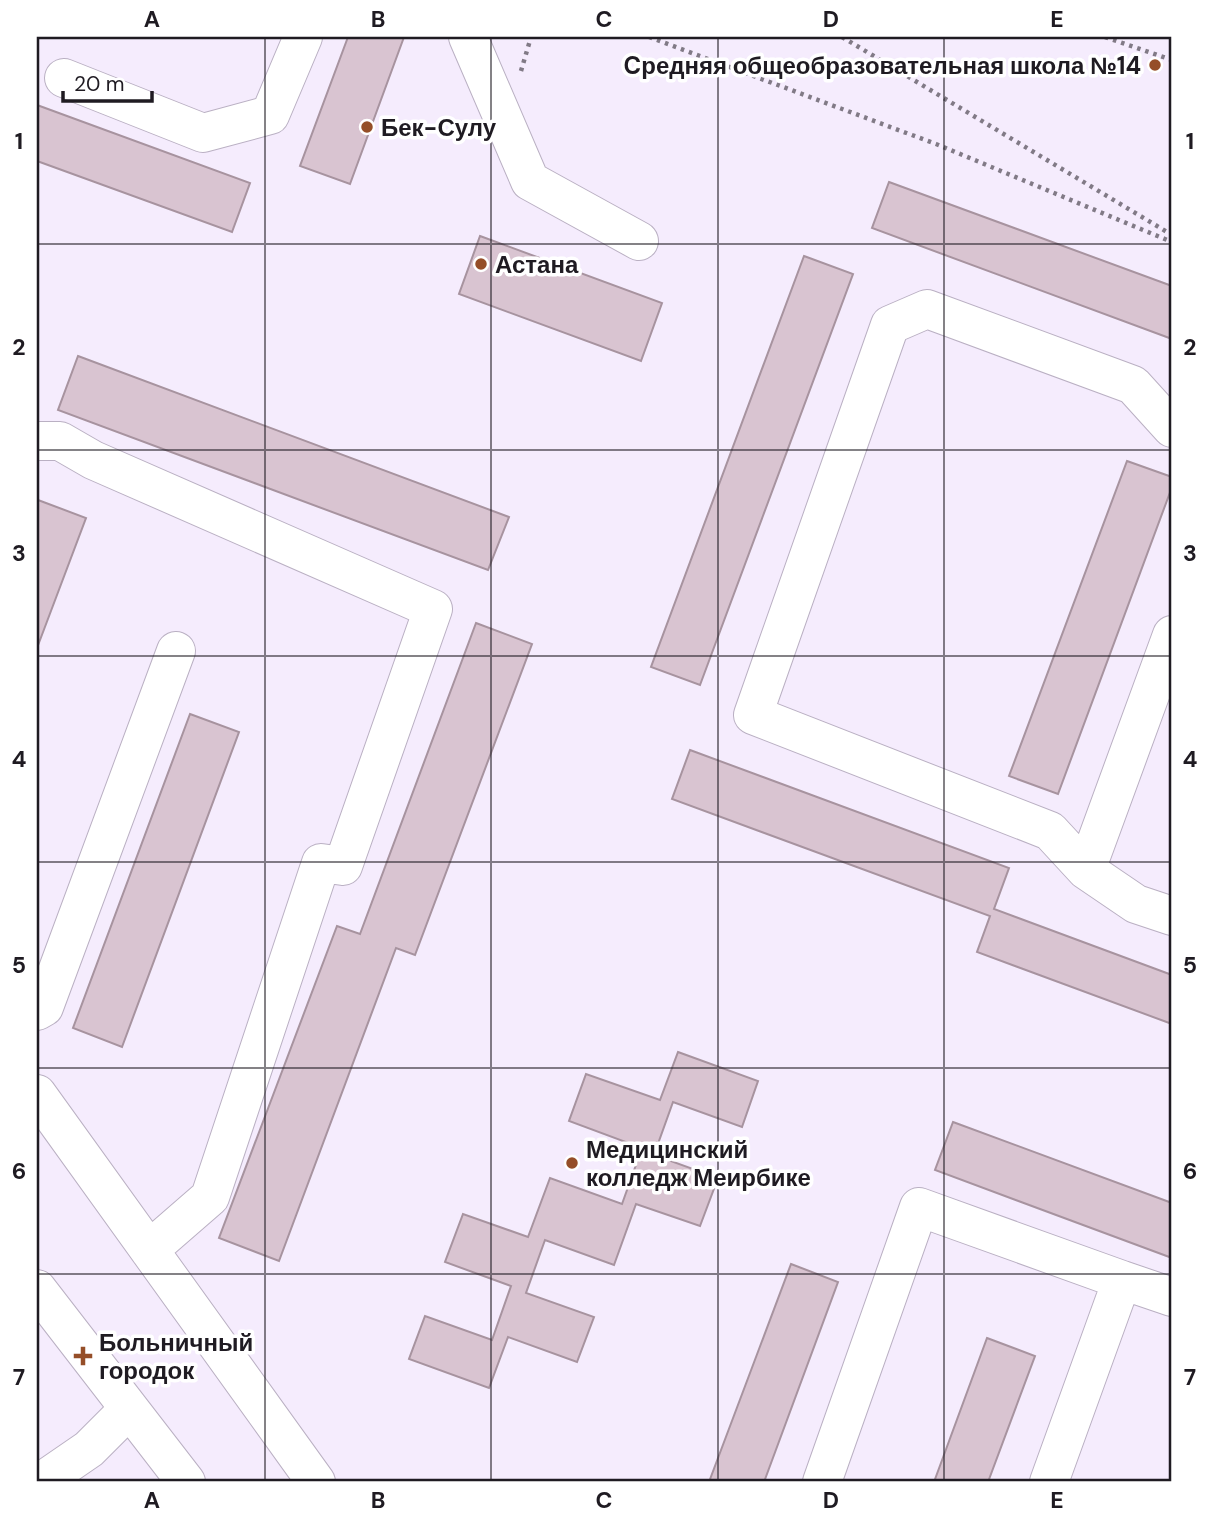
<svg xmlns="http://www.w3.org/2000/svg" width="1209" height="1519" viewBox="0 0 1209 1519" font-family="'DM Sans',sans-serif">
  <style>
    .building { fill: #d9c4d1; stroke: #a7939f; stroke-width: 2 }
    .lines { fill: none; stroke-linecap: round; stroke-linejoin: round }
    .minor-casing { stroke: #bab0c3; stroke-width: 40 }
    .path { stroke: #817a86; stroke-width: 4.5; stroke-dasharray: 3.5 5; stroke-linecap: butt }
    .minor { stroke: #fff; stroke-width: 38 }
    .grid { fill: none; stroke: #1f1b22; stroke-width: 2; stroke-opacity: 0.55 }
    .poi-dot { fill: #954e28; stroke: #fff; stroke-width: 2.5 }
    .labels { text-anchor: middle; dominant-baseline: central; stroke-width: 7; stroke-linejoin: round; paint-order: stroke }
    .poi-label { font-size: 24px; font-weight: bold; fill: #1f1b22; stroke: #fff; text-anchor: start }
    .neatline { fill: none; stroke: #1f1b22; stroke-width: 2.5 }
    .grid-label { font-size: 23px; text-anchor: middle; font-weight: bold; fill: #1f1b22 }
  </style>
  <rect width="100%" height="100%" fill="#f5ecfd"/>
  <path class="building" d="M 348,37 L 404,37 L 350,184 L 300,166 Z
    M 37,105 L 250,183 L 232,232 L 37,161 Z
    M 889,182 L 1172,286 L 1172,339 L 872,228 Z
    M 480,236 L 662,303 L 641,361 L 459,294 Z
    M 804,256 L 853,274 L 700,685 L 651,667 Z
    M 78,356 L 509,517 L 488,570 L 58,410 Z
    M 1127,461 L 1172,477 L 1172,487 L 1058,794 L 1009,776 Z
    M 38,500 L 86,518 L 37,648 L 37,503 Z
    M 476,623 L 532,644 L 415,955 L 396,948 L 279,1261 L 219,1238 L 337,926 L 360,934 Z
    M 190,714 L 239,732 L 122,1047 L 73,1028 Z
    M 690,750 L 1009,868 L 994,909 L 1172,975 L 1172,1024 L 977,952 L 990,916 L 672,799 Z
    M 678,1052 L 758,1081 L 742,1127 L 673,1102 L 654,1155 L 718,1178 L 700,1226 L 636,1204 L 614,1265 L 545,1240 L 526,1293 L 594,1317 L 577,1362 L 508,1337 L 489,1388 L 409,1359 L 425,1316 L 492,1340 L 511,1286 L 445,1262 L 463,1214 L 528,1237 L 550,1178 L 622,1204 L 642,1148 L 569,1121 L 586,1074 L 660,1100 Z
    M 953,1122 L 1172,1203 L 1172,1258 L 935,1170 Z
    M 791,1264 L 838,1282 L 764,1482 L 709,1482 Z
    M 987,1338 L 1035,1356 L 988,1482 L 934,1482 Z"/>
  <g class="lines">
    <defs>
      <path id="minor" d="M 468,37 L 530,181 L 639,241
        M 64,78 L 203,133 L 270,115 L 303,37
        M 1172,428 L 1133,385 L 927,309 L 890,325 L 753,715 L 1050,831 L 1086,870 L 1136,904 L 1172,916
        M 37,441 L 60,441 L 93,460 L 433,609 L 343,866 L 321,863 L 210,1197 L 149,1250
        M 1086,870 L 1172,635
        M 37,1011 L 44,1007 L 176,651
        M 37,1094 L 316,1482
        M 37,1289 L 186,1482
        M 41,1482 L 89,1449 L 129,1409
        M 822,1482 L 919,1207 L 1122,1280
        M 1049,1482 L 1122,1280 L 1172,1297"/>
    </defs>
    <use href="#minor" class="minor-casing"/>
    <path class="path" d="M 649,37 L 936,144 L 1172,242
      M 842,37 L 1172,235
      M 1105,37 L 1172,60
      M 521,71 L 531,37"/>
    <use href="#minor" class="minor"/>
  </g>
  <path class="grid" d="M 265,37 L 265,1482M 491,37 L 491,1482M 718,37 L 718,1482M 944,37 L 944,1482M 37,244 L 1172,244M 37,450 L 1172,450M 37,656 L 1172,656M 37,862 L 1172,862M 37,1068 L 1172,1068M 37,1274 L 1172,1274"/>
  <g class="poi-dot">
    <circle cx="1155" cy="65" r="7"/>
    <circle cx="367" cy="127" r="7"/>
    <circle cx="481" cy="264" r="7"/>
    <circle cx="572" cy="1163" r="7"/>
    <path d="M79.5 1345.5h7v7h7v7h-7v7h-7v-7h-7v-7h7z"/>
  </g>
  <g class="labels">
    <g class="poi-label">
      <text x="1141" y="65" text-anchor="end">Cредняя общеобразовательная школа №14</text>
      <text x="381" y="127">Бек-Сулу</text>
      <text x="495" y="264">Астана</text>
      <text x="586" y="1149">Медицинский<tspan x="586" dy="28">колледж Меирбике</tspan></text>
      <text x="99" y="1342">Больничный<tspan x="99" dy="28">городок</tspan></text>
    </g>
  </g>
  <rect width="1209" height="1519" fill="none" stroke="#ffffff" stroke-width="77"/>
  <path d="M63 91v10h89v-10" fill="none" stroke="#1f1b22" stroke-width="3.5"/>
  <text x="74" y="91" font-size="21" fill="#1f1b22" stroke="#ffffff" stroke-width="5" paint-order="stroke">20 m</text>
  <rect x="38" y="38" width="1132" height="1442" class="neatline"/>
  <g class="grid-label">
    <text x="152" y="27">A</text>
    <text x="378" y="27">B</text>
    <text x="604" y="27">C</text>
    <text x="831" y="27">D</text>
    <text x="1057" y="27">E</text>
    <text x="19" y="149">1</text>
    <text x="1190" y="149">1</text>
    <text x="19" y="355">2</text>
    <text x="1190" y="355">2</text>
    <text x="19" y="561">3</text>
    <text x="1190" y="561">3</text>
    <text x="19" y="767">4</text>
    <text x="1190" y="767">4</text>
    <text x="19" y="973">5</text>
    <text x="1190" y="973">5</text>
    <text x="19" y="1179">6</text>
    <text x="1190" y="1179">6</text>
    <text x="19" y="1385">7</text>
    <text x="1190" y="1385">7</text>
    <text x="152" y="1508">A</text>
    <text x="378" y="1508">B</text>
    <text x="604" y="1508">C</text>
    <text x="831" y="1508">D</text>
    <text x="1057" y="1508">E</text>
  </g>
</svg>
